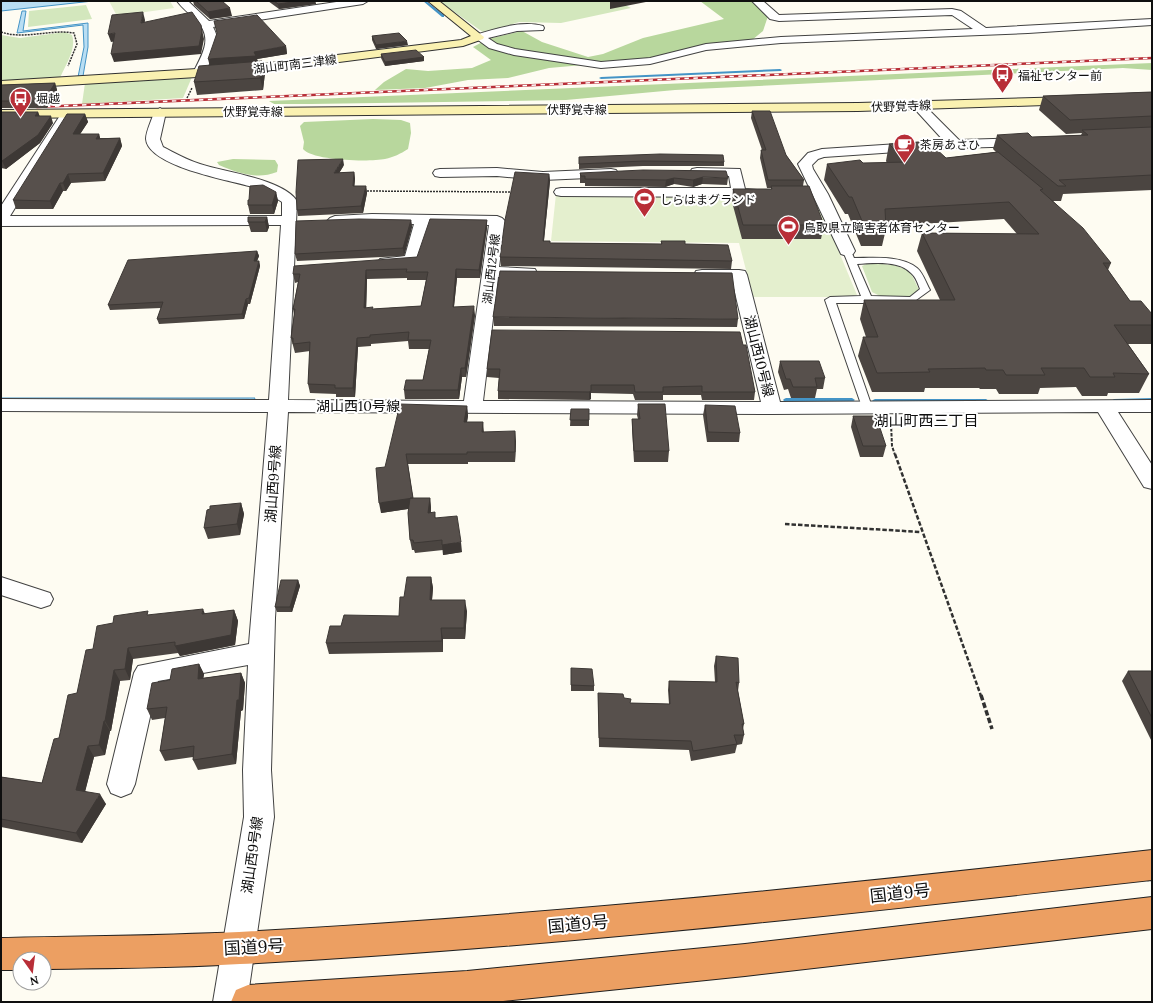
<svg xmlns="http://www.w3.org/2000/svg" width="1153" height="1003" viewBox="0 0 1153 1003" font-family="Lora,'Noto Sans JP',serif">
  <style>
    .green { fill: #d3e7bd }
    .forest { fill: #b8d79d }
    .pitch { fill: #e4efce }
    .water { fill: #b9def3; stroke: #4494c6 }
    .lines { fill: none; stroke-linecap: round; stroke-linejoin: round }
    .stream { fill: #4494c6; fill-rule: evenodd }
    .lane-casing { stroke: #424242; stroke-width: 2 }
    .street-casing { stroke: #424242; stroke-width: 2 }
    .secondary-casing { stroke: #313131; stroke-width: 2 }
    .highway-casing { stroke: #202020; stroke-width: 2 }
    .path-far3 { stroke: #313131; stroke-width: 1.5; stroke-dasharray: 2 1; stroke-linecap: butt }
    .path-far2 { stroke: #313131; stroke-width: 2; stroke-dasharray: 3.5 1.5; stroke-linecap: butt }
    .path-far1 { stroke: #313131; stroke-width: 2.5; stroke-dasharray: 4.5 2; stroke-linecap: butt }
    .path { stroke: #313131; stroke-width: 3.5; stroke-dasharray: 5.5 2.5; stroke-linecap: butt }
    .lane { fill: #fff; fill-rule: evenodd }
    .street { fill: #fff; fill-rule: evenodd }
    .secondary { fill: #faf1b1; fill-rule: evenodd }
    .highway { fill: #ec9f62; fill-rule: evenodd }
    .rail-casing { stroke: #b82e37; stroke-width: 2.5 }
    .rail { stroke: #fff; stroke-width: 1.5; stroke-dasharray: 4.5; stroke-linecap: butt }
    .wall { fill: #4b4541; fill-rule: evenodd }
    .shaded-wall { fill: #3d3835 }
    .building { fill: #57504c; stroke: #3d3835; fill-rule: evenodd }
    .labels { text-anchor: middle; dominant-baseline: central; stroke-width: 4; stroke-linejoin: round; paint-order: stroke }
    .far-street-label { font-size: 12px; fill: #0f0f0f; stroke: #fff }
    .far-poi-label { font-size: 12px; fill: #0f0f0f; stroke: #fff; text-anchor: start }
    .street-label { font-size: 14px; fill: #0f0f0f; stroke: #fff }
    .neighbourhood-label { font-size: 15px; fill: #0f0f0f; stroke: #fff }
    .near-street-label { font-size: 17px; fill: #0f0f0f; stroke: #fff }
  </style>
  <rect width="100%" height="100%" fill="#fefcf2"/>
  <path class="green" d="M 439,1 L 617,1 L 631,8 L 561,23 L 519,22 L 484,33 Z
    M 86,5 L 92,19 L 28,27 L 29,11 Z
    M 65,32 L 72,35 C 77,49 65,65 60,78 L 1,83 L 1,35 L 20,38 Z
    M 192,77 L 183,98 L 82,104 L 85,83 Z
    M 869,263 L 894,265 L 910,271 L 919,290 L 912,296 L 882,297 L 872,292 L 862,266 Z"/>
  <path class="forest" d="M 700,1 L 751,1 L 768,16 L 763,31 L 752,40 L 651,59 L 549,68 L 508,78 L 468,80 L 425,88 L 375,90 L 384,82 L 406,69 L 428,71 L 472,68 L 491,60 L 473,47 L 488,39 L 522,31 L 542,42 L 588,57 L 603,54 L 643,38 L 724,19 Z
    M 1152,63 L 1152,70 L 1123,68 L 675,90 L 566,100 L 311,104 L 274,104 L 269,101 Z
    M 373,119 L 401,120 L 410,123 L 411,133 L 408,149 C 400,154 394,157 385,159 C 370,162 313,161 303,149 L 304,142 L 300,126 L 304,122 Z
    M 233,159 L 275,160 L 278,165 L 277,172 C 257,180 238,173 219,165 L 217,162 Z"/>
  <path class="pitch" d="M 109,1 L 170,1 L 174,8 L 117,16 Z
    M 556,194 L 816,197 L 857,295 L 845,297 L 753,297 L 739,243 L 551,241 Z"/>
  <path class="water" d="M 1,1 L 93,1 L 1,11 Z
    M 22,11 L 26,11 L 23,31 L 88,23 L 88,47 L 83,76 L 78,77 L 84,47 L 83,25 L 17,33 Z
    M 1,398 L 255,398 L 254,400 L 1,400 Z"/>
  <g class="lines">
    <path class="stream" d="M 423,1 L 426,1 L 444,15 L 444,17 L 442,17 Z
      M 780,69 L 782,70 L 781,71 L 601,79 L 599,78 L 601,77 Z
      M 786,398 L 852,398 L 855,400 L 852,402 L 784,401 L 783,400 L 784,399 Z
      M 1152,398 L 1152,402 L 1114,403 L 1111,401 L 1114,399 Z
      M 875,399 L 986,399 L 989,401 L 986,403 L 873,402 L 872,401 L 873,400 Z"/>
    <defs>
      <path id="lane" d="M 847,248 L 850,249 L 854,258 C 873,258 902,255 917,268 C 923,273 926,283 930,290 L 912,303 L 836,303 L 872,407 L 867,410 L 862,407 L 825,300 L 830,297 L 861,296 L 843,251 ZM 857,264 C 873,263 899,260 911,273 C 916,277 918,284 920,289 L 910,297 L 871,296 Z"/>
      <path id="street" d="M 177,1 L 188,1 L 209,21 L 343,1 L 368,1 L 363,4 L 213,27 C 215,31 217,35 217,40 C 216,48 207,75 199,77 L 193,73 C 203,53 214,37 195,19 C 189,13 182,8 177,1 Z
        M 752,1 L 763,1 L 779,15 L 952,9 L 961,11 L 986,28 L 1152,19 L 1152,25 L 1028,33 L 781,43 L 706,50 L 650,64 L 601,68 L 514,55 L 489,48 L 474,37 L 475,35 C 496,29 521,20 543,26 L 544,28 L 543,30 L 517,31 L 488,38 L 497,44 L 515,49 L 601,62 L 650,58 L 706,44 L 781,37 L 973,29 L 952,15 L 779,21 L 770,19 Z
        M 918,102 L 922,103 L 959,140 L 1025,138 L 1030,139 L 1032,142 L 1030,145 L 1025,146 L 955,148 L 824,157 L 818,159 L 812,165 L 813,169 L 828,194 L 855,251 L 853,254 L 847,256 L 841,254 L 798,164 L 808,153 L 822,149 L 944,141 L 912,106 Z
        M 160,108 L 166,112 L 160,139 L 163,147 C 175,153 187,160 200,164 C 224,172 283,179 297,201 L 288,400 L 464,401 L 489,225 L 430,225 L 418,264 L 386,267 L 380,265 L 378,262 L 380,259 L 405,256 L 414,224 L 335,226 L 330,224 L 327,221 L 330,218 L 335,216 L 372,214 L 497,216 L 502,218 L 505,221 L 499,267 L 535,269 L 537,273 L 535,277 L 498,277 L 483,401 L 761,402 L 732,280 L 696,279 L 694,275 L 696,271 L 702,270 L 739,270 L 745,271 L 747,275 L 780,402 L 1152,400 L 1152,412 L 1118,412 L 1152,465 L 1152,489 L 1144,487 L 1098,412 L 772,414 L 288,412 L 275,618 L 271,770 L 274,817 L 247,1002 L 213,1002 L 244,817 L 243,770 L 248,665 L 158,681 L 135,784 L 131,793 L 121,797 L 111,793 L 107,784 L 134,673 L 138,666 L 249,644 L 268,412 L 1,411 L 1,399 L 269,400 L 281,225 L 1,226 L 1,206 L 61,114 L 67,110 L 73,114 L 10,216 L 282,216 L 282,202 C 272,195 261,190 249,186 C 228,180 148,166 146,139 C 146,131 152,120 154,112 Z
        M 497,168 L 543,172 L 611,169 L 616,170 L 618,173 L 616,176 L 611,177 L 543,180 L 497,176 L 440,177 L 435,176 L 433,173 L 435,170 L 440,169 Z
        M 697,168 L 740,169 L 745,189 L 757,190 L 759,193 L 757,196 L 739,197 L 561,196 L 556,195 L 554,192 L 556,189 L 561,188 L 731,188 L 729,176 L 692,175 L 690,172 L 692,169 Z
        M 1,577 L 50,593 L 53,599 L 50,605 L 41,608 L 1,595 Z"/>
      <path id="secondary" d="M 428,1 L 439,1 L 484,37 L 483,39 L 463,46 L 246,74 L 1,89 L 1,81 L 246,66 L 461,40 L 471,36 Z
        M 1071,97 L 1075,98 L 1077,101 L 1075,104 L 858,111 L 1,118 L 1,110 L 858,103 Z"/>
      <path id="highway" d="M 1152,850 L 1152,880 C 848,914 545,948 240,964 C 174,968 109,968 44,969 L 44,959 L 20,959 L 20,970 L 1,970 L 1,938 C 80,936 160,936 239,932 C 544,916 848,884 1152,850 Z
        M 1152,897 L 1152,929 L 745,976 L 494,1002 L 231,1002 L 236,990 L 248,985 L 467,971 L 745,944 Z"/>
    </defs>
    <use href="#lane" class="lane-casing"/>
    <use href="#street" class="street-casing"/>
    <use href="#secondary" class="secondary-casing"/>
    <use href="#highway" class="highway-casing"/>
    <path class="path-far3" d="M 1,32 C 25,40 49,29 74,33 L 77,44 L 68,66
      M 187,98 L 192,88
      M 364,191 L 513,192"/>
    <path class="path-far2" d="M 891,423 L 892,446 L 895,455"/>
    <path class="path-far1" d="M 895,454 L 981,696
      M 785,524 L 921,532"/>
    <path class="path" d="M 981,695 L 992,729"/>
    <use href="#lane" class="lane"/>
    <use href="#street" class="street"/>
    <use href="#secondary" class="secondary"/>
    <use href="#highway" class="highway"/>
    <defs>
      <path id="rail" d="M 37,107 L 1152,58"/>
    </defs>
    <use href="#rail" class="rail-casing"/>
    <use href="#rail" class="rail"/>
  </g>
  <path class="wall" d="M 193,1 L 222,1 L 232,16 L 210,19 L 194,5 Z
    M 268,1 L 315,1 L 316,4 L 279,9 Z
    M 372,36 L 408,45 L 376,49 L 372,40 Z
    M 286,46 L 287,54 L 257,59 L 258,61 L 265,73 L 263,90 L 197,95 L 194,82 L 209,65 Z
    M 381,54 L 424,57 L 424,61 L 385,66 L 381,58 Z
    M 55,83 L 57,90 L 47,108 L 1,108 L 1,85 Z
    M 1152,92 L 1152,190 L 1063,194 L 1061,201 L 1053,201 L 1111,263 L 1108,270 L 1130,301 L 1152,314 L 1152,344 L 1128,344 L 1149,374 L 1139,393 L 1108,393 L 1107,396 L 1082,396 L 1076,387 L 1040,388 L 1038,394 L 999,394 L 996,389 L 980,389 L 979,388 L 925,388 L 924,392 L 872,392 L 858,356 L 863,337 L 866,337 L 860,319 L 864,300 L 940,300 L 917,251 L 922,233 L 1017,234 L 1004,219 L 886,226 L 886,229 L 882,246 L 861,246 L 848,214 L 845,214 L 824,180 L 827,164 L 887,163 L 886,161 L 889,144 L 925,148 L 946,158 L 996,152 L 993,149 L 997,135 L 1032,137 L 1081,135 L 1082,133 L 1066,134 L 1039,110 L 1043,96 Z
    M 752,111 L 786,155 L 804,180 L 803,186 L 824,225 L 821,239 L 742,239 L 732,202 L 733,189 L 771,189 L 771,188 L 767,188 L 760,158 L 761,150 L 762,150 L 751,118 Z
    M 1,112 L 38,112 L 39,116 L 53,123 L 40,143 L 6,169 L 1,168 Z
    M 85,114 L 88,122 L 80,134 L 99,134 L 100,138 L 120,138 L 122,146 L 105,181 L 71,183 L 66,191 L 63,191 L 53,209 L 16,209 L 13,200 Z
    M 579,157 L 724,162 L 724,166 L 643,166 L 579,169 Z
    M 344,165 L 339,173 L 354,172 L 355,179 L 354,186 L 366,186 L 367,193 L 363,213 L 298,216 L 297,210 Z
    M 580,173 L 728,178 L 727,185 L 702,184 L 693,187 L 674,184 L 665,187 L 585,186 L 585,183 L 580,183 Z
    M 549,174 L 550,181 L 544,241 L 550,243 L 661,244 L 661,241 L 732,261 L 731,269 L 501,266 L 500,257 Z
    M 276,192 L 278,201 L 274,214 L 250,214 L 248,205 Z
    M 267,217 L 269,227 L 267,232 L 251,232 L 248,222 Z
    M 411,220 L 412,227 L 404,256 L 297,261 L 295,254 Z
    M 487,220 L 487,228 L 480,278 L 457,278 L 454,307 L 475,315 L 466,377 L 462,377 L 459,399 L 405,399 L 404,390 L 423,380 L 429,349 L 409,349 L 408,341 L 371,344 L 371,346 L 358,347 L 355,397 L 336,397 L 336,394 L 310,393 L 308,384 L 310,351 L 295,353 L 291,338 L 294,315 L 293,309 L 298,282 L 295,283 L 293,274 L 417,257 ZM 407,278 L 407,280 L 426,280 L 421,306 L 373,309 L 366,308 L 367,279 Z
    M 257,251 L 259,256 L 257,261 L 259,261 L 260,266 L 250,304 L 248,304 L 244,319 L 159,324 L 157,319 L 161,308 L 110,310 L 108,305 Z
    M 493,317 L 738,319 L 737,327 L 494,326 Z
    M 743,345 L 755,392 L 754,400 L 702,400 L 701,395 L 663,395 L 663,400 L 635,400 L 633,394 L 591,393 L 591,399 L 589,400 L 498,399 L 498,391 L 499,378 L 487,377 L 487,369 Z
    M 780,361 L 825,378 L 823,389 L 817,389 L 815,398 L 791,398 L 788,389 L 784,390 L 778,372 Z
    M 638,404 L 669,451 L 668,462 L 634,462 L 632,429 L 632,419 L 638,419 L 637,415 Z
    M 705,405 L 740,433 L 739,442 L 707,442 L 703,415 Z
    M 467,406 L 468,416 L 467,422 L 483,422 L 484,432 L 516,441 L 515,462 L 468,462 L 468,464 L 408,464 L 413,498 L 430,498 L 431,508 L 431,513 L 436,518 L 462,552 L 443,555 L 443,550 L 415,553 L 414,550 L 412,550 L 410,540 L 408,509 L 381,513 L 385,467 Z
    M 571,409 L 589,409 L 589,426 L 570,426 Z
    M 853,416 L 886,446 L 883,457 L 860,457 L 851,427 Z
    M 241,503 L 244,514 L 240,535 L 208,539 L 204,528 Z
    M 431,577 L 433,588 L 432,600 L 467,611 L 465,639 L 443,639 L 443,652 L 329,654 L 326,643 L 341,626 L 399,616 L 404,597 Z
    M 298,580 L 300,586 L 292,612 L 277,612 L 275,607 Z
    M 234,610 L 238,621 L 235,645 L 180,656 L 178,653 L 133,659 L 130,680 L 120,681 L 111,731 L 110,731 L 105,755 L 94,757 L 85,791 L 106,804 L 82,843 L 1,827 L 1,777 L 42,783 L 59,738 L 77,693 L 93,649 L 149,615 L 205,614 Z
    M 716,656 L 739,683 L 738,691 L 744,724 L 743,729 L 744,735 L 742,744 L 737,745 L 735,753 L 691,761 L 689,750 L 599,747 L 598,693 L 630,703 L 669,704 L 668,690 L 669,681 L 715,682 L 714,666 Z
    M 199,664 L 204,674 L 203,678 L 241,673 L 245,683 L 243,710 L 241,711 L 236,764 L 198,770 L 193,760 L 193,757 L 165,761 L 160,751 L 165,718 L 152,720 L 147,709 L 170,680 Z
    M 571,668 L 594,686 L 594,691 L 571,691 Z
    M 1128,671 L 1152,671 L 1152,742 L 1122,681 Z"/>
  <path class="shaded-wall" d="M 300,1 L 315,1 L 316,4 L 279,9 L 278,4 Z
    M 610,1 L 651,1 L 610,9 Z
    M 230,8 L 232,16 L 210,19 L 208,12 Z
    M 143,12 L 145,20 L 144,31 L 141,23 Z
    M 201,25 L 204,39 L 201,54 L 114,62 L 111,54 Z
    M 115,33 L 117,41 L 111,42 L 108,34 Z
    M 407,41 L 408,45 L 376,49 L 376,45 Z
    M 286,46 L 287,54 L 257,59 L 258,63 L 210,67 L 208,59 Z
    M 424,57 L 424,61 L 385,66 L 385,62 Z
    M 262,61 L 265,73 L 263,90 L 260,78 Z
    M 55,83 L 57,90 L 47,108 L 44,101 Z
    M 38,112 L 41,119 L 35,116 Z
    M 85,114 L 88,122 L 75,142 L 73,134 Z
    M 51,116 L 53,123 L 40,143 L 6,169 L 2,161 Z
    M 99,134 L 101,142 L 96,139 Z
    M 120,138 L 122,146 L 105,181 L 103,173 Z
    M 343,159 L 344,165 L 335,180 L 334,173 Z
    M 354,172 L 355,179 L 354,193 L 353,186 Z
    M 68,174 L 71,183 L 66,191 L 63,183 Z
    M 549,174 L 550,181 L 543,249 L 543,241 Z
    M 703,177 L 702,184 L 693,187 L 693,180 Z
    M 674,178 L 674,184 L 665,187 L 666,180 Z
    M 60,183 L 63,191 L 53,209 L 50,201 Z
    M 366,186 L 367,193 L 363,213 L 361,206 Z
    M 276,192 L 278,201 L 274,214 L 272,205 Z
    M 267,217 L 269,227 L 267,232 L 265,222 Z
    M 411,220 L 412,227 L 404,256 L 403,248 Z
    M 487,220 L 487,228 L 480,278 L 479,270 Z
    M 257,251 L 259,256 L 255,266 L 254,261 Z
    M 259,261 L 260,266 L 250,304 L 249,298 Z
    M 456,269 L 457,278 L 453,315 L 453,307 Z
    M 366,270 L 367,279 L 366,316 L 364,308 Z
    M 246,299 L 248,304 L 244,319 L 242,314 Z
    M 474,306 L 475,315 L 466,377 L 465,368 Z
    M 357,338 L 358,347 L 355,397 L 353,388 Z
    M 461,368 L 462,377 L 459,399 L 458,390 Z
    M 591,391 L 591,399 L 589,400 L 589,392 Z
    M 467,406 L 468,416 L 465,432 L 464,422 Z
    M 515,431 L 516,441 L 515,462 Z
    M 413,498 L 414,508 L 381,513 L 379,503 Z
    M 430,498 L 431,508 L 429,523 L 428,513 Z
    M 241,503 L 244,514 L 240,535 L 237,524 Z
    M 461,542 L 462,552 L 443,555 L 442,545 Z
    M 431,577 L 433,588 L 431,611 L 430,600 Z
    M 298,580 L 300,586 L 292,612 L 290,607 Z
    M 465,600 L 467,611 L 465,639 L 464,628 Z
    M 203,609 L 207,619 L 202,614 Z
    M 234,610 L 238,621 L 235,645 L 180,656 L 175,646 Z
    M 441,628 L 443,639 L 443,652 L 442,641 Z
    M 128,648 L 133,659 L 130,680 L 125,669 Z
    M 199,664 L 204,674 L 202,690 L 198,679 Z
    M 114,670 L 120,681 L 111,731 L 105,721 Z
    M 241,673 L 245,683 L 243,710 L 241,711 L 236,764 L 232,754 L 237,700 Z
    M 104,721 L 110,731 L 105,755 L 99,745 Z
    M 88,746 L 94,757 L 83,800 L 76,790 Z
    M 100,794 L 106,804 L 82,843 L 76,833 Z"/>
  <path class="building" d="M 196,1 L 222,1 L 230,8 L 208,12 Z
    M 274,1 L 300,1 L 278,4 Z
    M 143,12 L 141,23 L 192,12 L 201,25 L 202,31 L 199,46 L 111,54 L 115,33 L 108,34 L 112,15 Z
    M 257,15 L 286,46 L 254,52 L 256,56 L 208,59 L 217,33 L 214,21 Z
    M 399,33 L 407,41 L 376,45 L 372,36 Z
    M 416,50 L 424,57 L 385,62 L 381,54 Z
    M 262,61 L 260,78 L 194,82 L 199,66 Z
    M 55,83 L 44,101 L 1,101 L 1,85 Z
    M 1152,92 L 1152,116 L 1070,120 L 1043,96 Z
    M 752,111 L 770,111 L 786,155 L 804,180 L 768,180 L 761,150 L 766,150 Z
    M 1,112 L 38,112 L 35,116 L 51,116 L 38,135 L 2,161 L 1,161 Z
    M 67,114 L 85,114 L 73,134 L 99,134 L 96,139 L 120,138 L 103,173 L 68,174 L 63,183 L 60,183 L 50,201 L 13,200 Z
    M 1152,127 L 1152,175 L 1059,180 L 1066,186 L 1058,186 L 1020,155 L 997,135 L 1028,133 L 1032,137 L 1088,135 L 1082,130 Z
    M 921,142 L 925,148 L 934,147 L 946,158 L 998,152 L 1043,189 L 1040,190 L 1083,228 L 1111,263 L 1103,263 L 1130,301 L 1141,301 L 1152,314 L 1152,325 L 1114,325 L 1149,374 L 1113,373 L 1115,377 L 1090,377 L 1084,368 L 1041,368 L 1045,375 L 1006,375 L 1003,370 L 986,370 L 985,368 L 928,369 L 930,372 L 877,373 L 863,337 L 878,337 L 864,300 L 955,300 L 922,233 L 1039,234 L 1009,202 L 885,209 L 886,229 L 865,228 L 852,197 L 849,197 L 827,164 L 860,160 L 863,163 L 907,162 L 889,144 Z
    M 660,154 L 723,155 L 724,162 L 643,161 L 579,164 L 579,157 Z
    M 343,159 L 334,173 L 354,172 L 353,186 L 366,186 L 361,206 L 297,210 L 296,192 L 298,160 Z
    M 643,170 L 726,171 L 728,178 L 703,177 L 693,180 L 674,178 L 666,180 L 585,179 L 585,176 L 581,176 L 580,173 Z
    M 515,172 L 549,174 L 543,241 L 550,241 L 550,243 L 662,244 L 661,241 L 685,241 L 685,244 L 728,245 L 732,261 L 500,257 L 505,220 Z
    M 263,185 L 276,192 L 272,205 L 248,205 L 248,200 L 249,200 L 250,186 Z
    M 771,186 L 809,186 L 824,225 L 743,225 L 733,189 L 772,189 Z
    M 248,217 L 267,217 L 265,222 L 248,222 Z
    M 359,219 L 411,220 L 403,248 L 295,254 L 296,221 Z
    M 430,219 L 487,220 L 479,270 L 456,269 L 453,307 L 474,306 L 465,368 L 461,368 L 458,390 L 404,390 L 406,380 L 423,380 L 431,340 L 408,340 L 409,332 L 370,335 L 370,337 L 357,338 L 353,388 L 335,388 L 335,385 L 308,384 L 310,342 L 293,344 L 293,338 L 291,338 L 295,309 L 293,309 L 300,274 L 293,274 L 294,266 L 417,257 ZM 407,269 L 406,272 L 428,272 L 421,306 L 372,309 L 373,307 L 364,308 L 366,270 Z
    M 257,251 L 254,261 L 259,261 L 249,298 L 246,299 L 242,314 L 157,319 L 163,302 L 108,305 L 128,260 Z
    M 500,271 L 732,273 L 738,319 L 493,317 Z
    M 492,330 L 740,332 L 743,345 L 746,345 L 755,392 L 702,392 L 702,386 L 663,387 L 663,392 L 635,392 L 634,385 L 591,385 L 591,391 L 589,392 L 498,391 L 500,369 L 487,369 Z
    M 780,361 L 819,361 L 825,378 L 815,378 L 817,387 L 793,387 L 790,379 L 786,379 Z
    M 400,404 L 467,406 L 464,422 L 483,422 L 482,432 L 515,431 L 515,452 L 467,452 L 467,454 L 406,454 L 413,498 L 379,503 L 376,468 L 385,467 Z
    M 638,404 L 665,404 L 669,451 L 634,451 L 632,419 L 640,419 Z
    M 705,405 L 735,406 L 740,433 L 708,432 Z
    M 571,409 L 589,409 L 589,420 L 570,420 Z
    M 853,416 L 876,416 L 886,446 L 863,446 Z
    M 410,498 L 430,498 L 428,513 L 435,512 L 435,518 L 457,516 L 461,542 L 442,545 L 442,540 L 414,543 L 413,540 L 410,540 L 408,513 Z
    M 241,503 L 237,524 L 204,528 L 207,510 L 210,509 L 210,506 Z
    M 407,577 L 431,577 L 430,600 L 465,600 L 464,628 L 441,628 L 442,641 L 326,643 L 330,626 L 341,626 L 344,615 L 399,616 L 400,597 L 404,597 Z
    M 281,580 L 298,580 L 290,607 L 275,607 Z
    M 203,609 L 202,614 L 234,610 L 231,635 L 175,646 L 175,642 L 128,648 L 125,669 L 114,670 L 105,721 L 104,721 L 99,745 L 88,746 L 76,790 L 100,794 L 76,833 L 1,819 L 1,777 L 42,783 L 54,739 L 59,738 L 68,695 L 77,693 L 86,650 L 93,649 L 97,626 L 113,623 L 114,616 L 148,611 L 147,615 Z
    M 716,656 L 738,658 L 739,683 L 736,682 L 744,724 L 742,724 L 744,735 L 734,735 L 737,744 L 693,751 L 691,741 L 599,738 L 598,693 L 623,694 L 624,698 L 631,699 L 630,703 L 670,704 L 669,681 L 717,682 Z
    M 199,664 L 198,679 L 241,673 L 239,700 L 237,700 L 232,754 L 193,760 L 194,746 L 160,751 L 167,707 L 147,709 L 152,683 L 170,680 L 172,669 Z
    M 571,668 L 592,669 L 594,686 L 571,685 Z
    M 1128,671 L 1152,671 L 1152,718 Z"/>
  <defs>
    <symbol id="bus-pin" viewBox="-11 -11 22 30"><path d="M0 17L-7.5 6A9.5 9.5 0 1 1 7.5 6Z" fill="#b82e37" stroke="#fff"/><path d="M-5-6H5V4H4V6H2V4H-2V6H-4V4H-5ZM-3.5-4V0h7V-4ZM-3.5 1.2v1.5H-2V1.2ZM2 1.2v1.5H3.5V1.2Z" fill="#fff"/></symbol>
    <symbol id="cafe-pin" viewBox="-11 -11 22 30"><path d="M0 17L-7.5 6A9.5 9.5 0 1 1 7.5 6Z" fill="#b82e37" stroke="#fff"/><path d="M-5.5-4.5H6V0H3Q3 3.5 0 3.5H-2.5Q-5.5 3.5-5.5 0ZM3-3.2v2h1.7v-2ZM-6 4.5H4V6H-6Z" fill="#fff"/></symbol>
    <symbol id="stadium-pin" viewBox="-11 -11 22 30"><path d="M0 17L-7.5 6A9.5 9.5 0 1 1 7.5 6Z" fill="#b82e37" stroke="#fff"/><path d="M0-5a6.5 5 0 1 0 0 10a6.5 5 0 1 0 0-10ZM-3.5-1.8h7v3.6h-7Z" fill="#fff"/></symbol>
  </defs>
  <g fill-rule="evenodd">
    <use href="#bus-pin" x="990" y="62" width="25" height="34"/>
    <use href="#bus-pin" x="8" y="86" width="25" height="34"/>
    <use href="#cafe-pin" x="892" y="132" width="25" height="34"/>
    <use href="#stadium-pin" x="632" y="186" width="25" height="34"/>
    <use href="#stadium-pin" x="776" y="214" width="25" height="34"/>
  </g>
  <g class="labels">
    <g class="far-street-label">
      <text transform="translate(295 64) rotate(-7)">湖山町南三津線</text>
      <text transform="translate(901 106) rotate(-2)">伏野覚寺線</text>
      <text x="577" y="109">伏野覚寺線</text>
      <text x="253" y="111">伏野覚寺線</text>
      <text transform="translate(491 269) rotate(-83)">湖山西12号線</text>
    </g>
    <g class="far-poi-label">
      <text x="1018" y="75">福祉センター前</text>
      <text x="36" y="98">堀越</text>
      <text x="920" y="144">茶房あさひ</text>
      <text x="660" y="199">しらはまグランド</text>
      <text x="804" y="227">鳥取県立障害者体育センター</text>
    </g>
    <g class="street-label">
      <text transform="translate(759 356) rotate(76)">湖山西10号線</text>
      <text x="358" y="406">湖山西10号線</text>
      <text transform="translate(273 484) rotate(-86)">湖山西9号線</text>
      <text transform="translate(252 855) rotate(-82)">湖山西9号線</text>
    </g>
    <g class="neighbourhood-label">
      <text x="926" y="420">湖山町西三丁目</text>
    </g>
    <g class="near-street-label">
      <text transform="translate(900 893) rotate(-6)">国道9号</text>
      <text transform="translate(578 924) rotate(-5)">国道9号</text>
      <text transform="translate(254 947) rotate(-3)">国道9号</text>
    </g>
  </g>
  <rect width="1153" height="1003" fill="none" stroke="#0f0f0f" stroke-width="4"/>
  <g transform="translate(32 971) rotate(166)"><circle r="19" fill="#ffffff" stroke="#9f9f9f"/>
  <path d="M0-3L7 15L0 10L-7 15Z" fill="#b82e37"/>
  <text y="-6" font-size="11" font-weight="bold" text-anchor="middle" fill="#0f0f0f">N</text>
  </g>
</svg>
